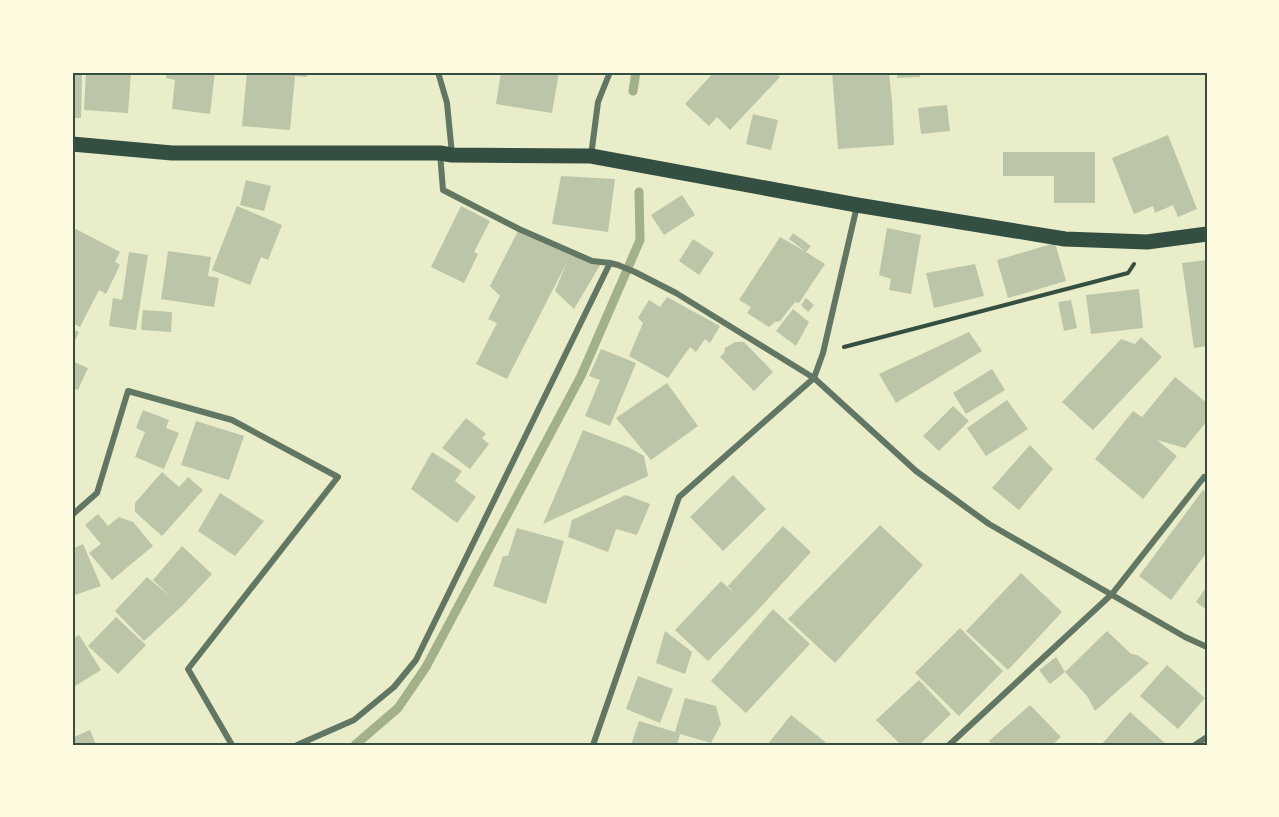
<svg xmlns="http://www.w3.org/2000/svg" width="1279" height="817" viewBox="0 0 1279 817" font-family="Barlow,sans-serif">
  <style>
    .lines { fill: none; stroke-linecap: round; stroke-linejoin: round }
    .stream { stroke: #a3b18a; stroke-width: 9 }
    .building { fill: #bcc5a7 }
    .path { stroke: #344e41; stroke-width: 4 }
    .minor { stroke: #617663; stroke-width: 6 }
    .primary { stroke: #344e41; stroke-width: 15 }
    .neatline { fill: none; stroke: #344e41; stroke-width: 2 }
  </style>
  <rect width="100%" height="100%" fill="#e9edc9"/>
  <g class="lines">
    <path class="stream" d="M 633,91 L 636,72
      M 355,745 L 398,708 L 426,667 L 581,376 L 640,240 L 639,192"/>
  </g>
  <path class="building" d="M 72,72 L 82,72 L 81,118 L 72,118 Z
    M 86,72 L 131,72 L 128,113 L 84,110 Z
    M 167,72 L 215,72 L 210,114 L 172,109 L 175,80 L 166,78 Z
    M 247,72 L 308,72 L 307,77 L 295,76 L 290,130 L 242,126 Z
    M 501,72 L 559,72 L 552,113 L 496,104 Z
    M 714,72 L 775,72 L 780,77 L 730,130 L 717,117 L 709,126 L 685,104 Z
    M 832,72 L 889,72 L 892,102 L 894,145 L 838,149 Z
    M 897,72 L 920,72 L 920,77 L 897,78 Z
    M 947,105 L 950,131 L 921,134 L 918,108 Z
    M 753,114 L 778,120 L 771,150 L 746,144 Z
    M 1168,135 L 1197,209 L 1178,217 L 1173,205 L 1155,213 L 1153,206 L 1134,214 L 1112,158 Z
    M 1003,152 L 1095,152 L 1095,203 L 1054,203 L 1054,176 L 1003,176 Z
    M 561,176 L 615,179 L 608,232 L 552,224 Z
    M 246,180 L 271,186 L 264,211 L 240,205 Z
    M 682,195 L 695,215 L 664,235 L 651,215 Z
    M 237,206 L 282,225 L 268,260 L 261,257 L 250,285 L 212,270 Z
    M 461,206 L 490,221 L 474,252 L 478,254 L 464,283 L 431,267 Z
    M 72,227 L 120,252 L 115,262 L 120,265 L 106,294 L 99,290 L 80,327 L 72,323 Z
    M 887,228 L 921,235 L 911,294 L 889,290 L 891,279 L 879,275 Z
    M 519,229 L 602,262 L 574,309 L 555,291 L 567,262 L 507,379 L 476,364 L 497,323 L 488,319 L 500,296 L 490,286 Z
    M 793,233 L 811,246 L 806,252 L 825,264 L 799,303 L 795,302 L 780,321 L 775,322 L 769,327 L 747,313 L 751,307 L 739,300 L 780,237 L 806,252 L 789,239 Z
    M 693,239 L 714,253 L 699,275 L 679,261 Z
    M 1055,243 L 1066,281 L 1008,298 L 997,260 Z
    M 168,251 L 211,257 L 208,276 L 219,278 L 214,307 L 161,299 Z
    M 129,252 L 148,255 L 136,330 L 109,326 L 113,298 L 122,300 Z
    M 1207,260 L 1207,346 L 1194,348 L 1182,263 Z
    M 975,264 L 984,296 L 934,308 L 926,273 Z
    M 1139,289 L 1143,328 L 1091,334 L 1086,295 Z
    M 667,297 L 720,326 L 710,343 L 705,339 L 696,352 L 690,347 L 668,378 L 629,356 L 643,323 L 638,318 L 649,300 L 660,307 Z
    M 806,298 L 814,305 L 808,312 L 801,305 Z
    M 1071,300 L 1077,328 L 1064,331 L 1058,302 Z
    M 793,309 L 809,322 L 796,346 L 776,331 Z
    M 143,310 L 172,312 L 171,332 L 141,330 Z
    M 72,329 L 79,332 L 72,348 Z
    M 969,332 L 982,351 L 896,403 L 879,374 Z
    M 1141,337 L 1162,357 L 1093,430 L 1062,402 L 1121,339 L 1135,344 Z
    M 735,342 L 744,342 L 773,372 L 754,391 L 720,357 L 724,353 L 725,348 Z
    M 601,349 L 636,363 L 610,426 L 585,416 L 600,380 L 589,376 Z
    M 72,361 L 88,368 L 78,390 L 72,388 Z
    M 992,369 L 1005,390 L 966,414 L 953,393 Z
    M 1175,377 L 1207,403 L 1207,421 L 1185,448 L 1157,440 L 1177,456 L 1143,499 L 1095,459 L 1133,411 L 1142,417 Z
    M 667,383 L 698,426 L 651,460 L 616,418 Z
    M 1007,400 L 1028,429 L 986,456 L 967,428 Z
    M 953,406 L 969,421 L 939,451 L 923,436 Z
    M 143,410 L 169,420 L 166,428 L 179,433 L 164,469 L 135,457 L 145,432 L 136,428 Z
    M 466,418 L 486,434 L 482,438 L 489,444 L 470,469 L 442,448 Z
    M 196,421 L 244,436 L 229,480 L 181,465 Z
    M 583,430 L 630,448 L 644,456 L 648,476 L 543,524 Z
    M 1030,445 L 1053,469 L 1019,510 L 992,488 Z
    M 432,452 L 462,471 L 455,481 L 476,497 L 457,523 L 411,489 Z
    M 162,472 L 179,487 L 188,477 L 203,490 L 162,536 L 135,512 L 135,503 Z
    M 733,475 L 766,509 L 723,551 L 690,517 Z
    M 1203,490 L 1207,493 L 1207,552 L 1171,600 L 1139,576 Z
    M 220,493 L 264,521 L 235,556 L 198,531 Z
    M 626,495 L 650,504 L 637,535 L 616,529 L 608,552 L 568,537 L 572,520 Z
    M 98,514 L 108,526 L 119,517 L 133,522 L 153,546 L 112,580 L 89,553 L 101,544 L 85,525 Z
    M 880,525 L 923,565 L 835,663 L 788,619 Z
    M 783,526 L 811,552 L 756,612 L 708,661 L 675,630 L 721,581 L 735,594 L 728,586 Z
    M 517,528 L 564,541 L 546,604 L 493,586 L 503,556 L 508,556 Z
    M 83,544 L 101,586 L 72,596 L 72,549 Z
    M 182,546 L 212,574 L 182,606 L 144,641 L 115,611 L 147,577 L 172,598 L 153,580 Z
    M 1021,573 L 1062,612 L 1008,670 L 966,631 Z
    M 1207,586 L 1207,610 L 1196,602 Z
    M 773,609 L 810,644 L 746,713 L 711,681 Z
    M 116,617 L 146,645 L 118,674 L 88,646 Z
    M 960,628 L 1003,671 L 959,716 L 915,673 Z
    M 665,631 L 692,652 L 685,674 L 656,663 Z
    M 1107,631 L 1131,654 L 1137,655 L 1149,663 L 1095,711 L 1087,696 L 1065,672 L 1050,684 L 1039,670 L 1056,657 L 1065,672 Z
    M 79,635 L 101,670 L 72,688 L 72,639 Z
    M 1167,665 L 1205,698 L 1178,729 L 1140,696 Z
    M 638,676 L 673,689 L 660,723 L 626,709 Z
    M 919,680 L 951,714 L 919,745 L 901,745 L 876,720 Z
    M 685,698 L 716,706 L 721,724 L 711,743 L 680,734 L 677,745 L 631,745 L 639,721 L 675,732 Z
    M 1030,705 L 1061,737 L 1052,745 L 993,745 L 989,741 Z
    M 1130,712 L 1167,745 L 1101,745 Z
    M 791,715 L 829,745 L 767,745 Z
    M 90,730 L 96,745 L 72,745 L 72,738 Z"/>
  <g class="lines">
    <path class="path" d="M 844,347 L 1128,273 L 1134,264"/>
    <path class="minor" d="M 438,72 L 447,103 L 452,154
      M 440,153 L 443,190 L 519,229 L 592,261 L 610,263 L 618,265 L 635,272 L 676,293 L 814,378 L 916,471 L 989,524 L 1185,637 L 1207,647
      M 591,156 L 598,102 L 610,72
      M 72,515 L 97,493 L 128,391 L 232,420 L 338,477 L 188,669 L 232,745
      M 297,745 L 354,720 L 394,687 L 416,660 L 610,263
      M 593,745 L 679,497 L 814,378 L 823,353 L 857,206
      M 949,745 L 1112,594 L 1204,477 L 1207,480
      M 1195,745 L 1207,737"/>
    <path class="primary" d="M 72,144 L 172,153 L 440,153 L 452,155 L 591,156 L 857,205 L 1065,239 L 1147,242 L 1207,234"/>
  </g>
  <rect width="1279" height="817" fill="none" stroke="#fefae0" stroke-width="147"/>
  <rect x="74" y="74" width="1132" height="670" class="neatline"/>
</svg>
